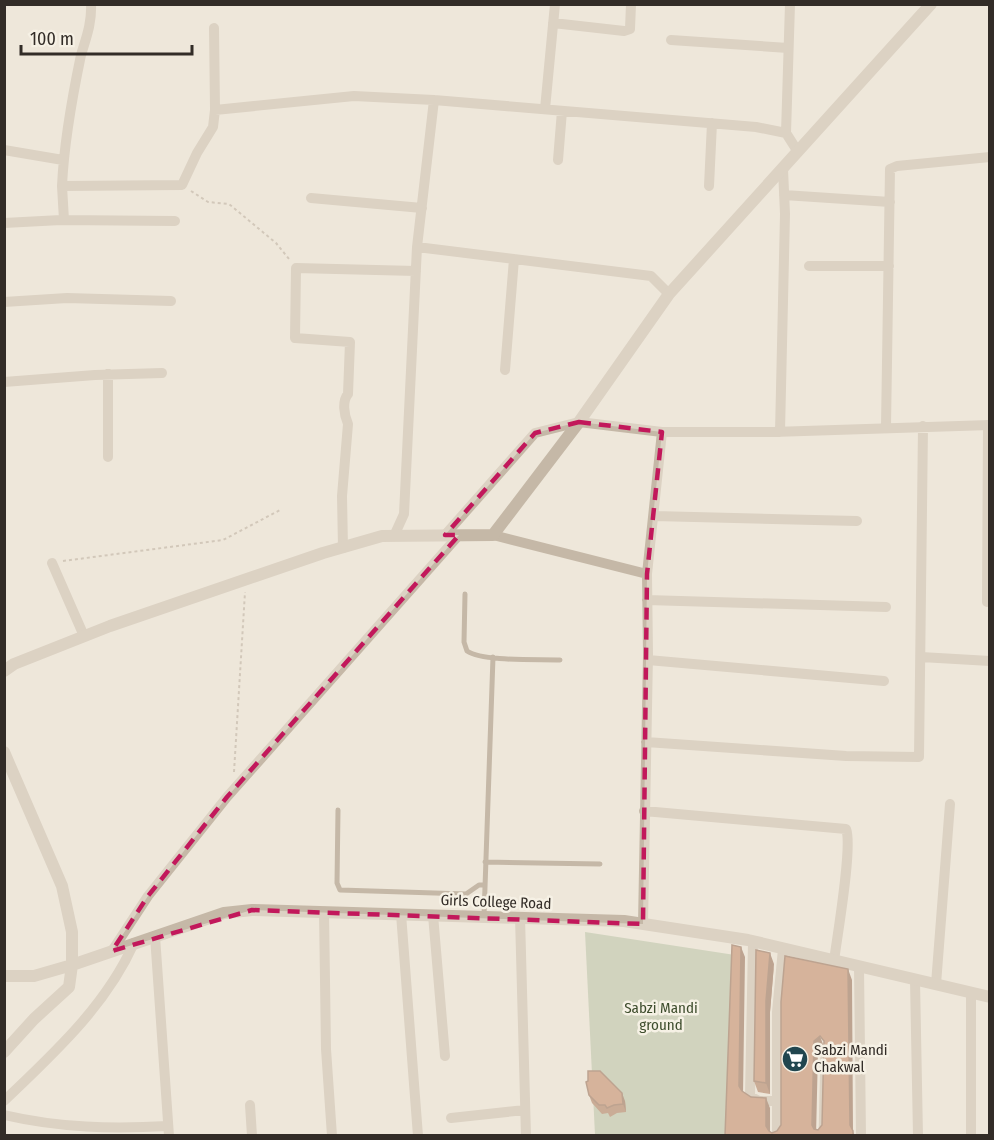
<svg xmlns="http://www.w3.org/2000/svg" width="994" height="1140" viewBox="0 0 994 1140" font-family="'Fira Sans Condensed',sans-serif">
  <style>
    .green { fill: #adbb9c }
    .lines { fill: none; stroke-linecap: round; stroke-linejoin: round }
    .path { stroke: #b0a292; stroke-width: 2; stroke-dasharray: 3 3; stroke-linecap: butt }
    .service { stroke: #c5b8a7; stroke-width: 5 }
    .minor { stroke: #c5b8a7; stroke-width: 10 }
    .tertiary { stroke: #c5b8a7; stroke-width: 12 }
    .wall { fill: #9e6443 }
    .shaded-wall { fill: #815137 }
    .building { fill: #b8744e; stroke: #815137; stroke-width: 1.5; fill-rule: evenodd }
    .marked { fill: none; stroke: #c2185b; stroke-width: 4.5; stroke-dasharray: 12 8; stroke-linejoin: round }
    .labels { text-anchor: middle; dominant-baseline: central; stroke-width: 5; stroke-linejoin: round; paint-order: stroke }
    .street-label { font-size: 15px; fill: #322c27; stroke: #f6f1e5 }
    .park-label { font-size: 15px; fill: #3e4d2d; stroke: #f6f1e5 }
    .poi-label { font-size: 15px; fill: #322c27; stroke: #f6f1e5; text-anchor: start }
  </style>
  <rect width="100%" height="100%" fill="#eee7da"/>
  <path class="green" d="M 585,932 L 735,955 L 729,1135 L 595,1135 Z"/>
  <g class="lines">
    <path class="path" d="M 191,191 L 208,202 L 229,204 L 276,243 L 289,259
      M 63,561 L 223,540 L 282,509
      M 234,772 L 245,592"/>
    <path class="service" d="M 465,594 L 464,642 L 467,651 C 484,662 538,659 560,660
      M 338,810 L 337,883 L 340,890 L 466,894 L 479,885 L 484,885
      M 485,862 L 600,864
      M 484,916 L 493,657
      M 821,1136 L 823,1052"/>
    <path class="minor" d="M 91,4 C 92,23 86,38 81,55 C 72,98 64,142 62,186 L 182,185 L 197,153 L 213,127 L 215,110 L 354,96 L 434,100 L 756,127 L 786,133 L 798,152
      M 553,23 L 624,31 L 630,29 L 631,4
      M 214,28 L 215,110
      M 671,40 L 788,48
      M 545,109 L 555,4
      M 786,133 L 790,4
      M 4,150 L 63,160
      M 558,160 L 562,111
      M 62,186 L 64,220
      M 709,186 L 712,123
      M 784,195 L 890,202
      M 311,198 L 422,208
      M 4,223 L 61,220 L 175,221
      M 417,247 L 434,100
      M 809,266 L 889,266
      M 4,302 L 67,298 L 171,301
      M 505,370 L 514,259
      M 108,374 L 108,457
      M 4,382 L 95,375 L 162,373
      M 886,427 L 890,169 L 897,166 L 990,157
      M 780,432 L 785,214 L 783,169
      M 654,516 L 857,521
      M 445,535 L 535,433 L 579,422 L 662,432 L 773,432 L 990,425
      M 493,535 L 647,574
      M 394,536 L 404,514 L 417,247 L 651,276 L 669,294
      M 343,548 L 342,496 L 348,424 C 344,415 342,401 348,394 L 350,342 L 295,338 L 296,268 L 416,271
      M 52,563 L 84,636
      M 647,600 L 886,607
      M 987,602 L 988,425
      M 921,657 L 990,661
      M 648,660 L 884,681
      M 646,742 L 846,756 L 919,757 L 923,426
      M 644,811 L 846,829 C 853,846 837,937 834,961
      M 324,912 L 326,1049 L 332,1136
      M 401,914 L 418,1136
      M 433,915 L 445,1056
      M 520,917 L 526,1136
      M 643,924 L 648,655 L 647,574 L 662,432
      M 155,936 L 169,1136
      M 753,942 L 750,1096 L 759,1101 L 777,1101
      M 112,951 L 148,896 L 227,797 L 459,535
      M 859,967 L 861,1136
      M 915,980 L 918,1136
      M 936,984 L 950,804
      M 4,1101 C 53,1054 106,1006 134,943
      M 250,1105 L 252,1136
      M 4,1115 C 60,1128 112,1129 168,1126
      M 451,1118 L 525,1110
      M 777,1136 L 777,1012 L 783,949
      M 971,1136 L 971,993"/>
    <path class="tertiary" d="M 4,671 L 14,664 L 110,626 L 323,553 L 382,536 L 493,535 L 579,422 L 669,294 L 931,4
      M 4,752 L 62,886 L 72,932 L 72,965 L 69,987 L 34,1019 L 4,1052
      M 4,976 L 34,976 L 72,965 L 224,913 L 252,910 L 624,921 L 748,940 L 990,997"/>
  </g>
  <path class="wall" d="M 774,964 L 770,1012 L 770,1094 L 758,1092 L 754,1081 Z
    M 589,1095 L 625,1101 L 626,1112 L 617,1113 L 610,1117 L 608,1113 L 602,1114 L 592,1103 Z"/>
  <path class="shaded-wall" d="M 741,947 L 745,957 L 743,1096 L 739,1086 Z
    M 770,953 L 774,964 L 770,1012 L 770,1094 L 766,1083 L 766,1001 Z
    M 848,969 L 852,980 L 853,1132 L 855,1136 L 853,1136 L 850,1125 Z
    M 820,1036 L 824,1047 L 818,1051 L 816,1136 L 812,1125 L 814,1041 Z
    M 622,1093 L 625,1101 L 626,1112 L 623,1104 Z
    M 766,1098 L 770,1108 L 770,1136 L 766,1126 Z"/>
  <path class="building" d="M 732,945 L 741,947 L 739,1086 L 742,1091 L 751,1097 L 766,1098 L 766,1126 L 769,1131 L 772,1133 L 777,1131 L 781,1125 L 781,1002 L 785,956 L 848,969 L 850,1125 L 853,1131 L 853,1136 L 725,1136 ZM 820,1036 L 824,1041 L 822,1125 L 818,1130 L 814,1129 L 812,1125 L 814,1041 Z
    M 756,950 L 770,953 L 766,1001 L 766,1083 L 754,1081 Z
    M 588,1071 L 600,1071 L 622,1093 L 623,1104 L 614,1105 L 607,1108 L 605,1105 L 599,1105 L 589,1095 L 586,1082 L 588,1081 Z"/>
  <path d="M0 0H994V1140H0ZM 579,422 L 662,432 L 647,574 L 643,924 L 252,910 L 112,951 L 148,896 L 227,797 L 459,535 L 445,535 L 535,433 Z" fill="#eee7da" fill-opacity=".55" fill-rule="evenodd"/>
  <path class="marked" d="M 579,422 L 662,432 L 647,574 L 643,924 L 252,910 L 112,951 L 148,896 L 227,797 L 459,535 L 445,535 L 535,433 Z"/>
  <defs>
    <symbol id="supermarket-disc" viewBox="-11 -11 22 22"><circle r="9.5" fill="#21464f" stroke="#f6f1e5"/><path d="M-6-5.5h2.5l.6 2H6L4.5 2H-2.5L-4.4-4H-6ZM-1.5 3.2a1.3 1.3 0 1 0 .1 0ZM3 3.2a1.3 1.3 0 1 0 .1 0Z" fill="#fff"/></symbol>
  </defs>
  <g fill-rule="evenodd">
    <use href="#supermarket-disc" x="780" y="1044" width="30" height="30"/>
  </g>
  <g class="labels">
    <g class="street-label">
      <text transform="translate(496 902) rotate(2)">Girls College Road</text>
    </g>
    <g class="park-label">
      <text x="661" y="1008">Sabzi Mandi<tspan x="661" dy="17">ground</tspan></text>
    </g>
    <g class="poi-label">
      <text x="814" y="1050">Sabzi Mandi<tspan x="814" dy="17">Chakwal</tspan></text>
    </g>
  </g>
  <rect width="994" height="1140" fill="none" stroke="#322c27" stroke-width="12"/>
  <path d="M21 45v9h171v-9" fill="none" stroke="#322c27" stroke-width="3"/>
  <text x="30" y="45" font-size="18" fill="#322c27" stroke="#f6f1e5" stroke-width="4.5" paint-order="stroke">100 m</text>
</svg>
